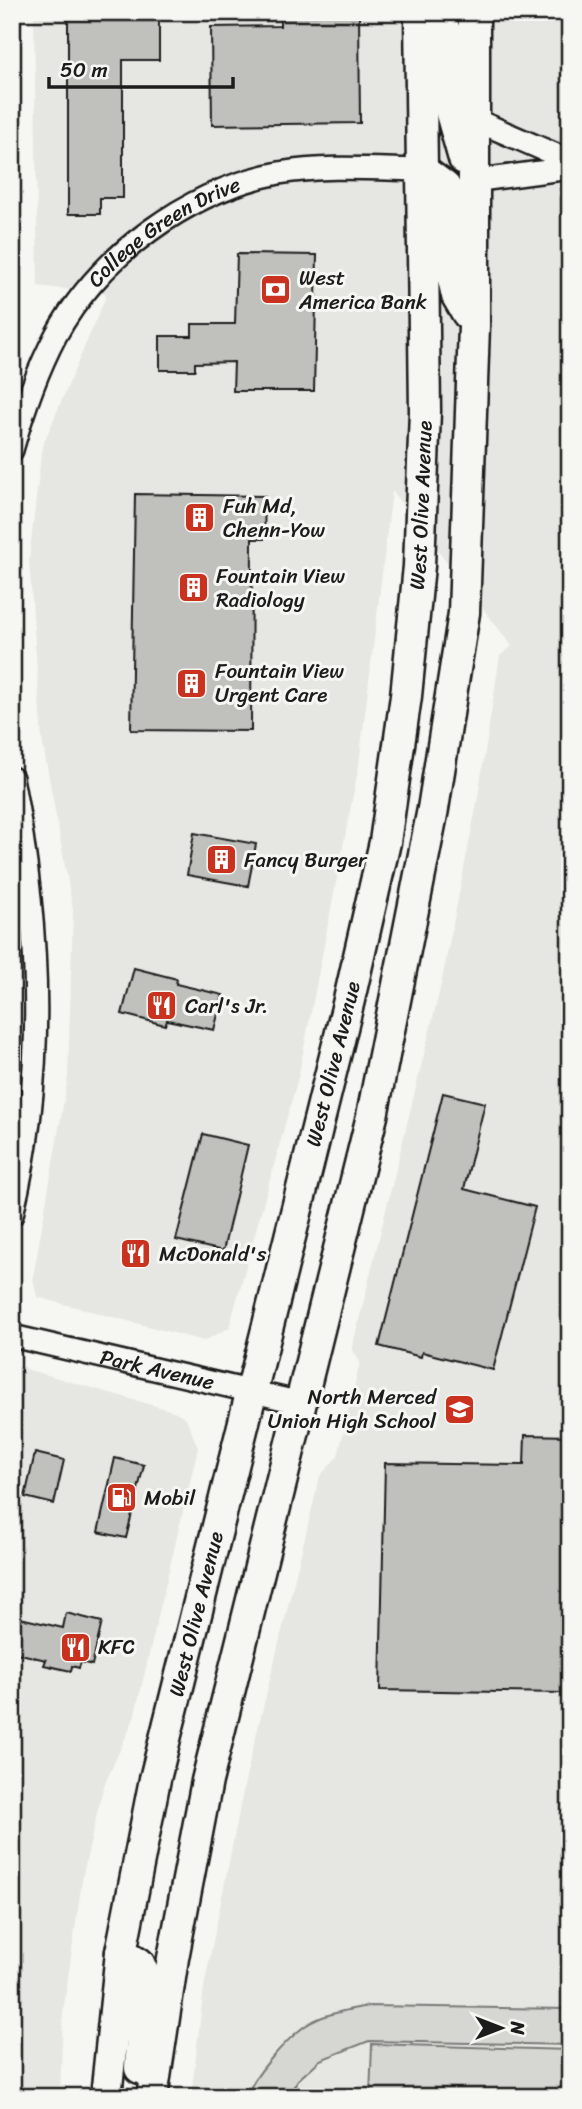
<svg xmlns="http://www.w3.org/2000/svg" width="582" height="2109" viewBox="0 0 582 2109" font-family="Sriracha,sans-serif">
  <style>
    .built { fill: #e6e6e2 }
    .green { fill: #d6d6d2; stroke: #797977; stroke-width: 2 }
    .building { fill: #c0c0bd; stroke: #1c1c1c; stroke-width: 2 }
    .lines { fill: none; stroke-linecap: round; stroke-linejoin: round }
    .minor-casing { stroke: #1c1c1c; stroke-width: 26 }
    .secondary-casing { stroke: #1c1c1c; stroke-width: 35 }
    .minor { stroke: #f6f6f2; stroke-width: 21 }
    .secondary { stroke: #f6f6f2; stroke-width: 30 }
    .labels { text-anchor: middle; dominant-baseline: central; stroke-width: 6; stroke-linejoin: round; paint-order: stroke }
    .street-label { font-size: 21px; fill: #1c1c1c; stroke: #f6f6f2 }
    .poi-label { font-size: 21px; fill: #1c1c1c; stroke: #f6f6f2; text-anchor: start }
  </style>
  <rect width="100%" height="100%" fill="#f6f6f2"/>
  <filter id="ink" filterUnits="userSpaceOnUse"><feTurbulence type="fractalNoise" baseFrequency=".0143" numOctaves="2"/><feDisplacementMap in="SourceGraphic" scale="14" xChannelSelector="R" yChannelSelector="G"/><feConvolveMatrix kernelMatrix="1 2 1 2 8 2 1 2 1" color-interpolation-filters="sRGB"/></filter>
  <g filter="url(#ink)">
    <path class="built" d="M 34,12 L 570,12 L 570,2097 L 191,2097 L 204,1987 L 246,1777 L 320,1476 L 338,1456 L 360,1362 L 352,1349 L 441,985 L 477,803 L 500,656 L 512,646 L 392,491 L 359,764 L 299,1074 L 229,1328 L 204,1341 L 37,1297 L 33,1278 L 68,1077 L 73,910 L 42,739 L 29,560 L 42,447 L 107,294 L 38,286 Z
      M 12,1365 L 176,1412 L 186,1418 L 198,1448 L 134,1718 L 103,1788 L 83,1874 L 63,2012 L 60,2097 L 12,2097 Z"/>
    <path class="green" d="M 368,2006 L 570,2009 L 570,2045 L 369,2041 L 320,2060 L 298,2080 L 287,2097 L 247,2097 C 252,2076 287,2039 305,2026 C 322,2014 348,2010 368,2006 Z
      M 372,2044 L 570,2050 L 570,2097 L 370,2097 Z"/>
    <path class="building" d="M 68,12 L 159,12 L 159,60 L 123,60 L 123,198 L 100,198 L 100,214 L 68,214 Z
      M 280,12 L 359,12 L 360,123 L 212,125 L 211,27 L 280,26 Z
      M 237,254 L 317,255 L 314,391 L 233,391 L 234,362 L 195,363 L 195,370 L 160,370 L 160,336 L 192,336 L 192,324 L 235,324 Z
      M 135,494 L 265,496 L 264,539 L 252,539 L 251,731 L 131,730 Z
      M 194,833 L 256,844 L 248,886 L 187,875 Z
      M 134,968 L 177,979 L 176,984 L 223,995 L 214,1030 L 167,1020 L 165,1025 L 122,1014 Z
      M 443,1093 L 485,1103 L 464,1189 L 535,1207 L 493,1370 L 422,1352 L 421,1357 L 379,1346 Z
      M 203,1134 L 248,1145 L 223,1251 L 176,1240 Z
      M 525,1435 L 569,1436 L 563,1693 L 380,1690 L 385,1463 L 524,1465 Z
      M 35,1453 L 64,1460 L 54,1504 L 25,1497 Z
      M 115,1458 L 144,1465 L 126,1538 L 98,1532 Z
      M 66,1613 L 102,1622 L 92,1665 L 81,1662 L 79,1668 L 72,1666 L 71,1671 L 44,1665 L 46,1660 L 12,1652 L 12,1616 L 63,1628 Z"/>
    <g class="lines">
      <defs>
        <g id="minor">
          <path d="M 473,119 L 570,161"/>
          <path d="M 473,181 L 570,168"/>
          <path id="s1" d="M 12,450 C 23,411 37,371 56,335 C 100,255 189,190 279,173 C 325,165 375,169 422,170"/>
          <path d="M 12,778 C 40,921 47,1072 12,1215"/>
          <path id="s2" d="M 12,1336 L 301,1403"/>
        </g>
        <g id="secondary">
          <path d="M 439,12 L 448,41 L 451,113 L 464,159"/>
          <path d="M 422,170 L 445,187 L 451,200 L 452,274 L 457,296 L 467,313"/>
          <path d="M 121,1952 L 139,1963 L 145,1977 L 140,2068"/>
          <path id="s3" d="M 106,2097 L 121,1952 L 155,1779 L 349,1000 L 385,842 L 406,696 L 419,566 L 425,411 L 420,12"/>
          <path d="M 152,2097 L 173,1958 L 207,1781 L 372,1116 L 433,809 L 464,613 L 474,326 L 474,12"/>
        </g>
      </defs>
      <use href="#minor" class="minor-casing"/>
      <use href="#secondary" class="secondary-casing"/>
      <use href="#minor" class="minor"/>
      <use href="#secondary" class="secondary"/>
    </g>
  </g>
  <defs>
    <symbol id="bank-square" viewBox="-11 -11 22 22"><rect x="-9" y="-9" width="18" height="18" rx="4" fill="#c8321e" stroke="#f6f6f2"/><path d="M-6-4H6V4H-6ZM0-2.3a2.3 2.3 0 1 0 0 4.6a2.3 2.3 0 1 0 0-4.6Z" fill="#fff"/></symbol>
    <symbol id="building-square" viewBox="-11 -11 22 22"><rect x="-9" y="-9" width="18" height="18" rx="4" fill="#c8321e" stroke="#f6f6f2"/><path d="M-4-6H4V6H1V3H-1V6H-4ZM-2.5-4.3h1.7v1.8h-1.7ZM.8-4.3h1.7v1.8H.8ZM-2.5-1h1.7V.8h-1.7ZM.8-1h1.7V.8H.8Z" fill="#fff"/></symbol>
    <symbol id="restaurant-square" viewBox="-11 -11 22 22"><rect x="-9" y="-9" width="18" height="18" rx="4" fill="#c8321e" stroke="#f6f6f2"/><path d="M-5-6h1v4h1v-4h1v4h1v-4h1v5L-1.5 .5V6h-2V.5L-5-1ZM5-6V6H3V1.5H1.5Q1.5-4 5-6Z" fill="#fff"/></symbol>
    <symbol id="school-square" viewBox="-11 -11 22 22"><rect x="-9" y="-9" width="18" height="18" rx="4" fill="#c8321e" stroke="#f6f6f2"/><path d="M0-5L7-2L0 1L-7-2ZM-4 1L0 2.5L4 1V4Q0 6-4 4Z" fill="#fff"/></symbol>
    <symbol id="fuel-square" viewBox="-11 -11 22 22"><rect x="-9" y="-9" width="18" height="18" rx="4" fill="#c8321e" stroke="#f6f6f2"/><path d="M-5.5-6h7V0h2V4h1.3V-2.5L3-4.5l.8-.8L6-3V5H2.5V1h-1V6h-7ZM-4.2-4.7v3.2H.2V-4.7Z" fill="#fff"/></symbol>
  </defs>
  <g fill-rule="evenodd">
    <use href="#bank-square" x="258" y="272" width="35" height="35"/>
    <use href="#building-square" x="182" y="500" width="35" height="35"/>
    <use href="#building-square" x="176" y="570" width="35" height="35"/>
    <use href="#building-square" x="174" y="666" width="35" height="35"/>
    <use href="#building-square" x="204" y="842" width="35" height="35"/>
    <use href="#restaurant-square" x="144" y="988" width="35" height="35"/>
    <use href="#restaurant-square" x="118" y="1236" width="35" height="35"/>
    <use href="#school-square" x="442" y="1392" width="35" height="35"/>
    <use href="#fuel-square" x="104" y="1480" width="35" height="35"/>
    <use href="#restaurant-square" x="58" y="1630" width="35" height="35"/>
  </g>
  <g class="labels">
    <g class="street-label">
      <text stroke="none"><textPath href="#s1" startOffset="276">College Green Drive</textPath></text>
      <text stroke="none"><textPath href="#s3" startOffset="1626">West Olive Avenue</textPath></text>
      <text stroke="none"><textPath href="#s3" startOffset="1059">West Olive Avenue</textPath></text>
      <text stroke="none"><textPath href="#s2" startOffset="149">Park Avenue</textPath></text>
      <text stroke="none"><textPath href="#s3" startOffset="492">West Olive Avenue</textPath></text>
    </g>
    <g class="poi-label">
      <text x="299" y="278">West<tspan x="299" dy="24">America Bank</tspan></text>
      <text x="223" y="506">Fuh Md,<tspan x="223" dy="24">Chenn-Yow</tspan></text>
      <text x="216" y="576">Fountain View<tspan x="216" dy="24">Radiology</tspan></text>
      <text x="215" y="671">Fountain View<tspan x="215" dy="24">Urgent Care</tspan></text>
      <text x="244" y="860">Fancy Burger</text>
      <text x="185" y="1006">Carl's Jr.</text>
      <text x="159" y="1254">McDonald's</text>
      <text x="436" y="1397" text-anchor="end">North Merced<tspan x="436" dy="24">Union High School</tspan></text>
      <text x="144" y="1498">Mobil</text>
      <text x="98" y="1647">KFC</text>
    </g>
  </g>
  <rect width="582" height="2109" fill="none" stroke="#f6f6f2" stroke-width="42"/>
  <rect x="21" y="21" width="540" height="2067" fill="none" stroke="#1c1c1c" stroke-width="2.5" filter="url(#ink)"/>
  <g transform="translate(501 2028) rotate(90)" stroke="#f6f6f2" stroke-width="5" paint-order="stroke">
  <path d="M0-5L12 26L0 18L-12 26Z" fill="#1c1c1c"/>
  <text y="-10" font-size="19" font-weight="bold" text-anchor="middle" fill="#1c1c1c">N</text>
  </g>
  <path d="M49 77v10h184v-10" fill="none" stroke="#1c1c1c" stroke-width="3.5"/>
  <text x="60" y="77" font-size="21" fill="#1c1c1c" stroke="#f6f6f2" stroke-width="5" paint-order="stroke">50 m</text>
</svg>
